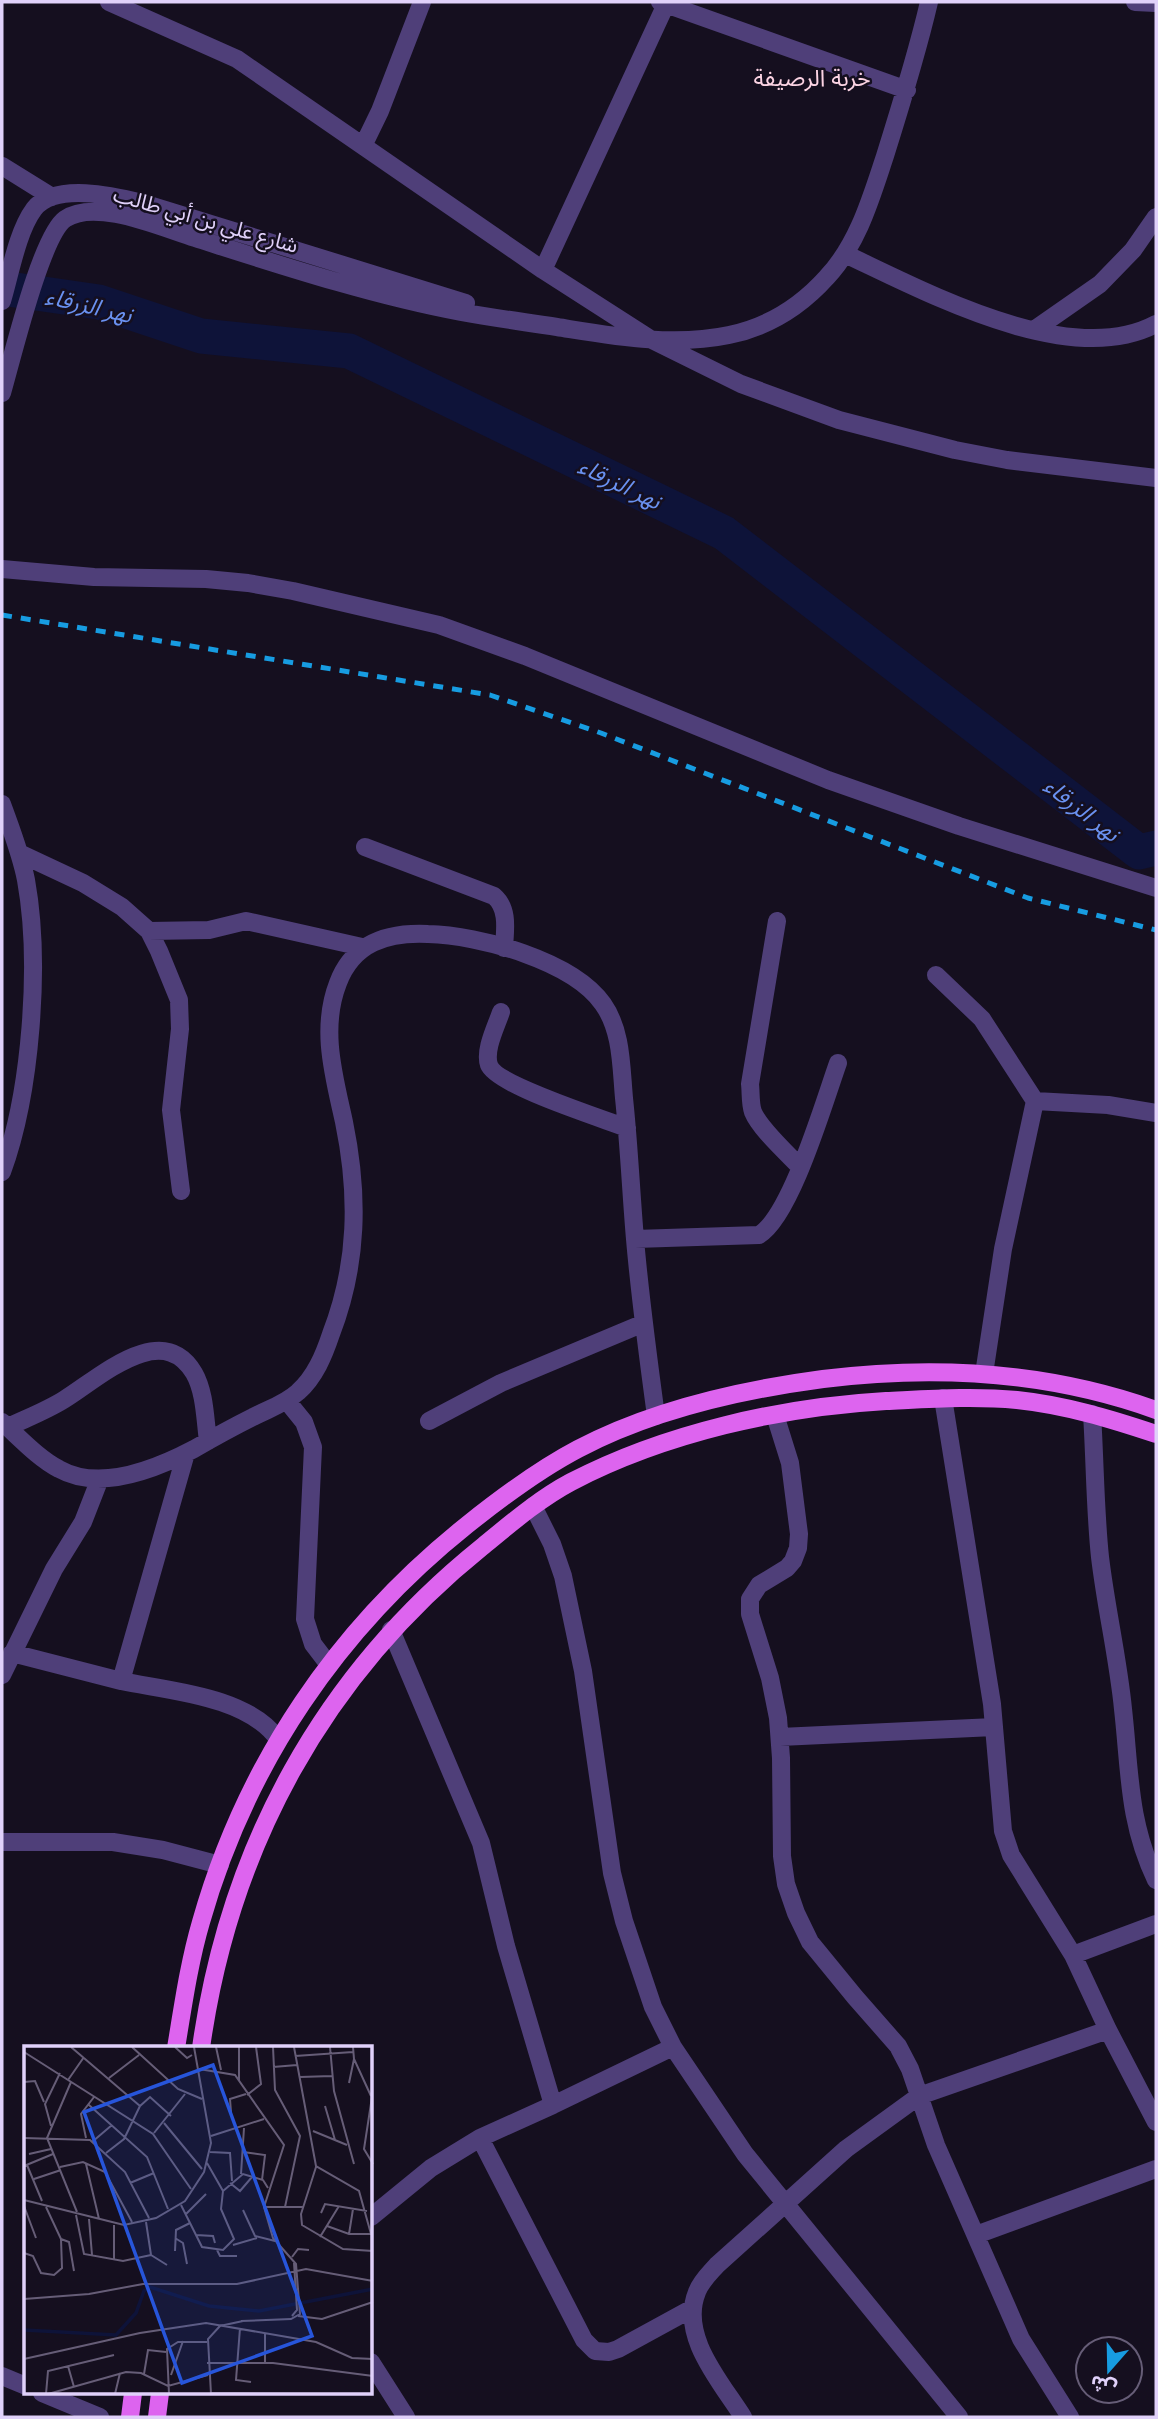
<svg xmlns="http://www.w3.org/2000/svg" width="1158" height="2419" viewBox="0 0 1158 2419" font-family="Mulish,'Noto Sans Arabic',sans-serif">
  <style>
    .lines { fill: none; stroke-linecap: round; stroke-linejoin: round }
    .river { stroke: #0e1339; stroke-width: 35 }
    .minor { stroke: #4f3f79; stroke-width: 18 }
    .major { stroke: #dd64ef; stroke-width: 18 }
    .rail { stroke: #179ce1; stroke-width: 5; stroke-dasharray: 10 9; stroke-linecap: butt }
    .labels { text-anchor: middle; dominant-baseline: central; stroke-width: 5; stroke-linejoin: round; paint-order: stroke }
    .street-label { font-size: 21px; fill: #e0d1fa; stroke: #150f1f }
    .neighbourhood-label { font-size: 23px; fill: #fbd3e3; stroke: #150f1f }
    .water-label { font-size: 23px; font-style: italic; fill: #6a91f0; stroke: #150f1f }
    .inset-river { fill: none; stroke: #0e1339; stroke-width: 3.5 }
    .inset-road { fill: none; stroke: #665d77; stroke-width: 2 }
    .view { fill: #2755da; fill-opacity: 0.15; stroke: #2755da; stroke-width: 3.5 }
    .inset-edge { fill: none; stroke: #e0d1fa; stroke-width: 3.5 }
  </style>
  <rect width="100%" height="100%" fill="#150f1f"/>
  <g class="lines">
    <path class="river" d="M 2,288 L 99,302 L 201,336 L 349,351 L 724,533 L 1139,852 L 1156,848"/>
    <path class="minor" d="M 109,2 L 237,59 L 543,270 L 652,340 L 741,384 L 839,420 L 955,450 L 1007,460 L 1156,478
      M 660,2 L 907,90
      M 1135,2 L 1156,3
      M 363,146 L 380,111 L 422,2
      M 2,166 L 52,197
      M 845,254 C 926,292 1070,370 1156,324
      M 543,270 L 667,2
      M 2,301 C 10,275 17,232 34,209 C 55,182 114,196 143,203 L 466,303
      M 1034,330 L 1100,284 L 1133,250 L 1156,217
      M 2,393 C 12,359 41,236 65,219 C 96,198 162,228 195,238 C 283,266 371,295 461,312 C 493,318 525,322 557,327 C 614,336 672,347 729,335 C 768,327 801,306 827,277 C 858,244 871,198 885,156 C 901,105 917,54 929,2
      M 2,569 L 94,577 L 206,579 L 248,583 L 293,591 L 439,625 L 525,656 L 828,780 L 959,826 L 1156,888
      M 2,804 C 11,829 21,854 26,880 C 41,963 31,1093 2,1172
      M 365,847 L 494,896 C 509,909 505,930 504,948
      M 19,853 L 83,883 L 122,907 L 149,931 L 159,951 L 179,1000 L 180,1029 L 171,1110 L 181,1191
      M 777,921 L 750,1084 C 751,1092 750,1104 753,1112 C 760,1129 787,1153 800,1167
      M 149,931 L 209,930 L 246,921 L 362,947
      M 936,975 L 982,1019 L 1035,1101 L 1003,1249 L 984,1374
      M 501,1012 C 496,1027 484,1050 489,1065 C 496,1085 604,1119 627,1128
      M 1035,1101 L 1108,1105 L 1156,1113
      M 635,1239 L 759,1235 C 791,1216 824,1102 838,1063
      M 943,1398 L 992,1704 L 1003,1831 L 1011,1855 L 1073,1955 L 1108,2030 L 1156,2122
      M 287,1401 L 304,1422 L 313,1447 L 305,1619 L 313,1644 L 329,1665
      M 1092,1414 C 1095,1461 1095,1509 1100,1557 C 1106,1608 1118,1658 1123,1709 C 1130,1771 1128,1822 1156,1880
      M 775,1415 L 790,1463 L 799,1534 L 798,1548 L 793,1561 L 787,1568 L 759,1585 L 750,1599 L 750,1614 L 770,1678 L 778,1718 L 781,1758 L 782,1856 L 786,1884 L 796,1913 L 810,1942 L 855,1997 L 898,2046 L 910,2069 L 936,2145 L 1021,2339 L 1070,2417
      M 429,1421 L 501,1383 L 644,1323
      M 2,1422 C 20,1438 38,1458 59,1469 C 100,1492 156,1469 194,1449 C 213,1438 233,1427 253,1417 C 268,1409 285,1404 298,1392 C 315,1377 324,1355 331,1334 C 358,1264 359,1195 344,1122 C 334,1076 320,1029 338,983 C 353,943 387,932 428,934 C 479,935 573,961 603,1004 C 622,1031 621,1066 624,1098 C 629,1145 631,1192 635,1239 C 640,1298 648,1357 656,1416
      M 8,1427 C 27,1418 48,1410 65,1399 C 99,1378 162,1319 194,1373 C 205,1392 205,1419 208,1441
      M 186,1453 L 121,1681 C 170,1691 247,1696 278,1739
      M 533,1506 L 552,1544 L 563,1576 L 583,1671 L 612,1873 L 624,1921 L 653,2007 L 673,2047 L 745,2154 L 959,2417
      M 391,1630 L 481,1843 L 506,1946 L 553,2105
      M 12,1653 L 121,1681
      M 2,1675 L 54,1569 L 83,1522 L 99,1481
      M 780,1737 L 994,1727
      M 2,1842 L 113,1842 L 163,1850 L 220,1865
      M 1073,1955 L 1156,1924
      M 480,2138 L 584,2340 L 595,2351 L 609,2352 L 618,2349 L 693,2308
      M 371,2217 L 431,2168 L 480,2138 L 553,2105 L 673,2047
      M 976,2235 L 1156,2169
      M 371,2362 L 406,2417
      M 2,2376 L 26,2386
      M 42,2393 L 100,2417
      M 743,2417 C 721,2382 679,2336 697,2292 C 701,2281 710,2273 717,2265 L 846,2149 L 919,2096 L 1108,2030"/>
    <path class="major" d="M 176,2048 C 183,2006 189,1963 201,1922 C 246,1763 338,1628 467,1525 C 502,1497 538,1470 578,1449 C 652,1410 740,1390 823,1379 C 935,1365 1050,1372 1156,1410
      M 201,2048 C 229,1847 323,1675 482,1547 C 510,1524 539,1499 571,1482 C 665,1433 781,1407 886,1401 C 930,1399 973,1396 1017,1400 C 1065,1405 1111,1419 1156,1434
      M 130,2417 L 133,2393
      M 157,2417 L 160,2393"/>
    <path class="rail" d="M 2,615 L 490,695 L 601,733 L 1028,898 L 1156,930"/>
  </g>
  <g class="labels">
    <g class="street-label">
      <text transform="translate(206 219) rotate(16)">شارع علي بن أبي طالب</text>
    </g>
    <g class="neighbourhood-label">
      <text x="812" y="77">خربة الرصيفة</text>
    </g>
    <g class="water-label">
      <text transform="translate(89 305) rotate(13)">نهر الزرقاء</text>
      <text transform="translate(620 483) rotate(26)">نهر الزرقاء</text>
      <text transform="translate(1082 809) rotate(38)">نهر الزرقاء</text>
    </g>
  </g>
  <g transform="translate(24 2046)">
    <rect width="348" height="348" fill="#150f1f"/>
    <path class="inset-river" d="M 0,284 L 92,289 L 112,267 L 120,245 L 126,241 L 185,260 L 235,265 L 349,243"/>
    <path class="inset-road" d="M 47,1 L 116,60 L 100,93 L 82,107M 108,1 L 154,43 L 178,53M 151,1 L 163,12 L 168,9M 192,1 L 197,24M 215,1 L 215,34M 249,1 L 251,44 L 276,90 L 261,161M 270,1 L 292,120 L 335,145 L 347,188 L 325,188 L 303,180M 306,1 L 310,45 L 330,118M 329,1 L 330,13 L 347,50M 0,6 L 129,88 L 167,143M 271,10 L 329,6M 249,21 L 273,19M 175,23 L 211,29 L 260,99 L 240,161 L 249,192 L 272,218 L 276,268 L 267,273 L 217,275M 276,31 L 308,30M 85,32 L 115,9M 44,34 L 60,11M 0,36 L 11,35 L 20,56M 47,36 L 23,92 L 53,166M 325,37 L 330,13M 223,49 L 237,38 L 232,1M 348,51 L 340,103 L 349,118M 65,59 L 123,111 L 144,163M 116,60 L 126,51 L 147,70M 301,60 L 311,94M 207,66 L 206,53 L 222,48M 140,77 L 178,123M 27,80 L 21,58 L 36,27M 289,85 L 323,99M 130,87 L 161,48M 187,90 L 240,73M 0,92 L 66,94 L 101,126 L 125,172M 62,92 L 57,68 L 70,51M 68,96 L 88,79M 186,106 L 206,107 L 208,135M 219,106 L 241,109 L 238,134M 5,108 L 27,103M 183,117 L 199,145M 62,118 L 75,173M 3,119 L 18,155M 0,120 L 29,108M 36,121 L 59,116 L 81,126 L 108,176M 292,121 L 277,168 L 278,179 L 319,203 L 349,205M 217,128 L 220,82M 10,133 L 37,124M 106,137 L 130,127M 206,137 L 216,145 L 228,131M 0,154 L 100,179 L 132,172 L 161,155 L 180,126 L 187,97 L 170,1M 157,159 L 178,201 L 199,204 L 210,193 L 197,163 L 199,145 L 219,128 L 239,134 L 244,142M 0,160 L 12,192M 240,161 L 279,161M 219,164 L 231,190 L 251,195M 297,167 L 301,158 L 343,165M 162,168 L 182,148M 52,169 L 60,208 L 99,215 L 127,209M 65,173 L 68,209M 122,176 L 127,209 L 143,219M 90,179 L 90,214M 325,188 L 329,163M 172,189 L 189,190 L 191,197M 296,191 L 315,160M 151,192 L 159,197 L 163,218M 37,193 L 45,196 L 50,225M 209,199 L 233,192M 193,204 L 196,210 L 213,210M 151,205 L 152,184 L 166,177M 0,207 L 9,210 L 17,227 L 30,229 L 38,222 L 37,193 L 22,161M 268,211 L 274,203 L 285,204M 0,253 L 65,248 L 119,238 L 213,238 L 282,223 L 349,235M 268,270 L 273,264 L 270,217M 274,270 L 298,273 L 349,256M 216,282 L 212,334 L 227,336M 0,313 L 116,287 L 182,277 L 292,296 L 328,312 L 349,313M 183,317 L 249,317 L 349,330M 241,317 L 241,288M 44,320 L 50,341M 120,328 L 124,304 L 142,306M 147,329 L 159,295M 187,347 L 301,348M 22,348 L 24,325 L 90,309M 24,348 L 102,326 L 117,327 L 144,340 L 184,329M 91,348 L 96,327M 145,348 L 143,303 L 154,296 L 183,296M 187,348 L 184,293 L 196,280 L 219,275"/>
    <path class="view" d="M 189,19 L 288,290 L 158,337 L 60,66 Z"/>
    <rect width="348" height="348" class="inset-edge"/>
  </g>
  <rect width="1158" height="2419" fill="none" stroke="#e0d1fa" stroke-width="7"/>
  <g transform="translate(1109 2370) rotate(200)"><circle r="33" fill="#150f1f" stroke="#665d77" stroke-width="2"/>
  <path d="M0-5L12 26L0 18L-12 26Z" fill="#179ce1"/>
  <text y="-10" font-size="19" font-weight="bold" text-anchor="middle" fill="#e0d1fa">ش</text>
  </g>
</svg>
